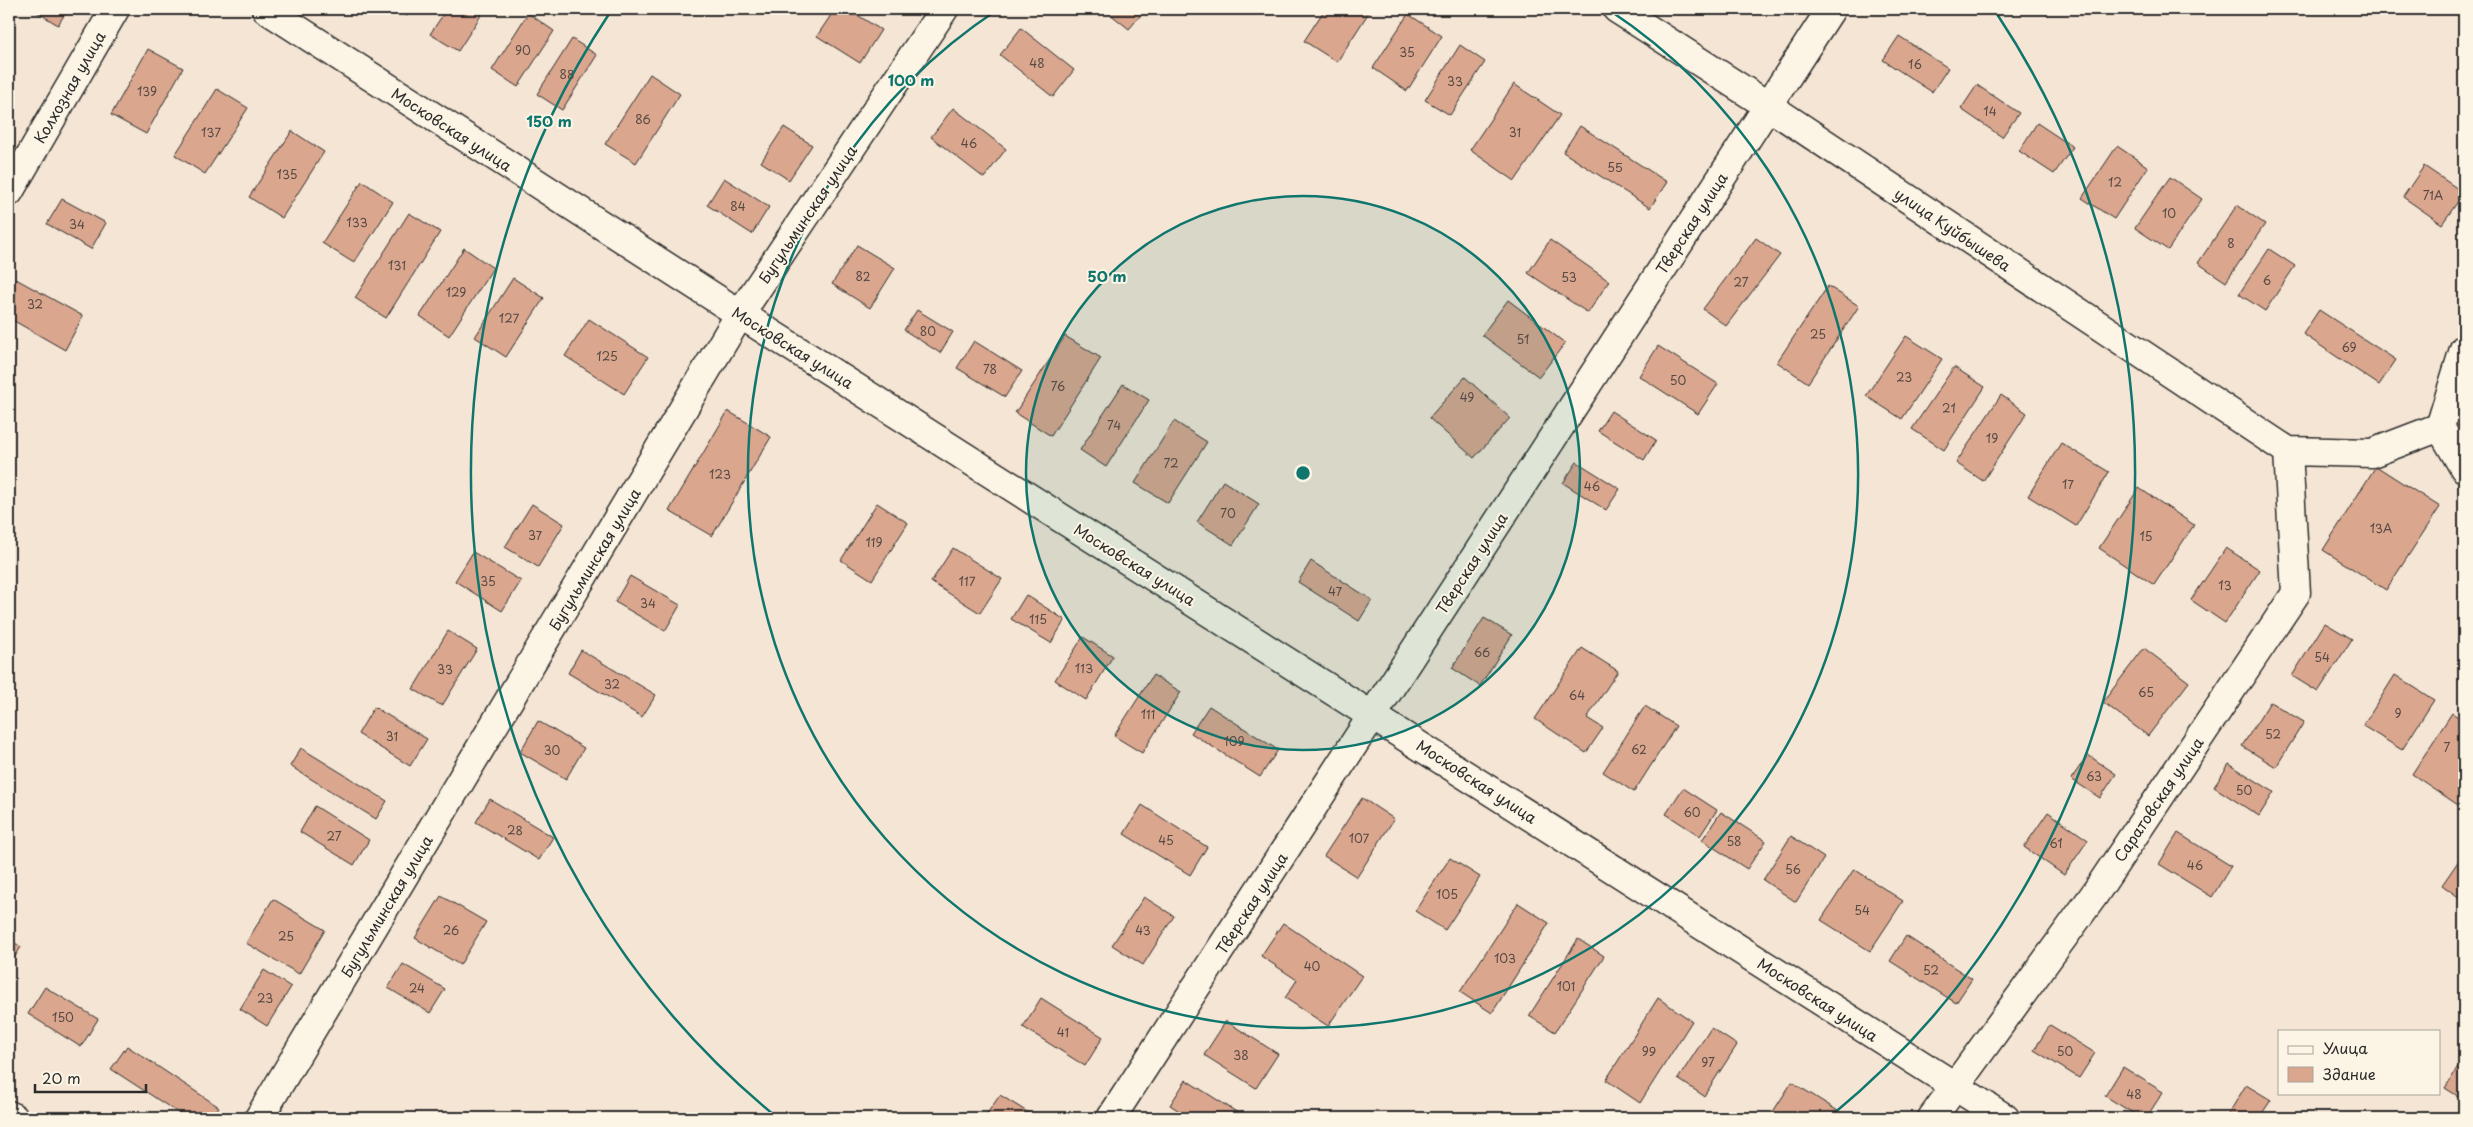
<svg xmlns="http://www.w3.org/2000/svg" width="2473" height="1127" viewBox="0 0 2473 1127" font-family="'Playpen Sans',sans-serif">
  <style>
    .building { fill: #daa68e; stroke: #2b2b2b }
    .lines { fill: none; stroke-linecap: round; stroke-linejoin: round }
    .street-casing { stroke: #2b2b2b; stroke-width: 31 }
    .secondary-casing { stroke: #2b2b2b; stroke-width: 31 }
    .street { stroke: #fcf5e5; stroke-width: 28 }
    .secondary { stroke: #fcf5e5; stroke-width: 28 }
    .ring { fill: none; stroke: #0f766e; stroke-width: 2.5 }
    .labels { text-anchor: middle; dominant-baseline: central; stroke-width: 4; stroke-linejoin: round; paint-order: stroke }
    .number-label { font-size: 12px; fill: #574a44 }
    .street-label { font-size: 15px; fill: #2b2b2b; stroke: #fcf5e5 }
    .centre { fill: #0f766e; stroke: #fcf5e5; stroke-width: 2.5 }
    .ring-label { font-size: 15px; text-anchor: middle; font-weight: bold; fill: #0f766e; stroke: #fcf5e5; stroke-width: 4; stroke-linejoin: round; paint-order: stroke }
  </style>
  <rect width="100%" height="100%" fill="#f5e5d4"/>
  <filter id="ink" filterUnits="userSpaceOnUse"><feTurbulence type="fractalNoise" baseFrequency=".02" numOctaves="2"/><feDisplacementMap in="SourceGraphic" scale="10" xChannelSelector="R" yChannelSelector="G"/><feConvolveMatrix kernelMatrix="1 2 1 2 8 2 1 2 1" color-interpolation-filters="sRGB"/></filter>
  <g filter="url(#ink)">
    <path class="building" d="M 32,9 L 68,9 L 58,25 Z
      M 396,9 L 412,9 L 407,16 Z
      M 447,9 L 485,9 L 458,51 L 430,34 Z
      M 835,9 L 848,9 L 881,30 L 860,63 L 817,36 Z
      M 1104,9 L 1146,9 L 1129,29 Z
      M 1325,9 L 1371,9 L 1337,62 L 1304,41 Z
      M 528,13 L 554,31 L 518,87 L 492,70 Z
      M 1408,14 L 1442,36 L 1407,91 L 1373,68 Z
      M 1021,28 L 1074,70 L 1053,97 L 1000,55 Z
      M 1899,36 L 1948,68 L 1932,92 L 1883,60 Z
      M 572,39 L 597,55 L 562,110 L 537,94 Z
      M 1460,45 L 1485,62 L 1450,115 L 1425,100 Z
      M 148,49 L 183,68 L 146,134 L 111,115 Z
      M 650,74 L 680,94 L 636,163 L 605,144 Z
      M 1514,84 L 1560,115 L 1515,181 L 1470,150 Z
      M 1977,85 L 2019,113 L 2002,137 L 1961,109 Z
      M 217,89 L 248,108 L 205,174 L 175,155 Z
      M 953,108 L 1006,149 L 984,178 L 931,137 Z
      M 2037,123 L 2073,147 L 2054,174 L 2019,151 Z
      M 1580,126 L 1667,182 L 1650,208 L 1563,152 Z
      M 784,127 L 812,145 L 789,180 L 761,162 Z
      M 292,131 L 324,152 L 282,218 L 249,197 Z
      M 2117,146 L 2148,167 L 2114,219 L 2082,198 Z
      M 2424,166 L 2464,193 L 2442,224 L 2403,197 Z
      M 2170,177 L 2202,199 L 2168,250 L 2135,228 Z
      M 724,178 L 769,207 L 752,234 L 707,205 Z
      M 362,181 L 393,202 L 354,263 L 322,243 Z
      M 62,199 L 106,223 L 91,249 L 47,224 Z
      M 2237,205 L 2265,224 L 2226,282 L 2198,263 Z
      M 409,213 L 440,232 L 386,318 L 355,298 Z
      M 1756,238 L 1780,255 L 1726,326 L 1703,309 Z
      M 1550,240 L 1609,281 L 1588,313 L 1528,273 Z
      M 857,245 L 895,268 L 870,308 L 832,284 Z
      M 464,248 L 493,268 L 449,336 L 420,316 Z
      M 2269,249 L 2295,266 L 2265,311 L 2239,294 Z
      M 513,278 L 544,298 L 506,357 L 475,337 Z
      M 16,279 L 83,316 L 65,350 L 9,318 L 9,292 Z
      M 1828,286 L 1859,306 L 1808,383 L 1777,362 Z
      M 1508,300 L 1565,343 L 1539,377 L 1482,335 Z
      M 917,310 L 953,332 L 940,353 L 904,330 Z
      M 2319,310 L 2396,360 L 2379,385 L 2303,334 Z
      M 589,319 L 648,357 L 624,394 L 565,356 Z
      M 1065,336 L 1101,358 L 1051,436 L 1015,413 Z
      M 1906,336 L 1942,359 L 1902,419 L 1866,396 Z
      M 974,341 L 1022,371 L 1005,397 L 957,368 Z
      M 1658,346 L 1718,384 L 1698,414 L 1639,376 Z
      M 1954,367 L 1985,387 L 1944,450 L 1912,429 Z
      M 1465,377 L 1510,418 L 1474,458 L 1429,418 Z
      M 1123,384 L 1149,400 L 1106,467 L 1080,450 Z
      M 2001,395 L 2027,413 L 1983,481 L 1956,463 Z
      M 728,411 L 771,437 L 712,536 L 669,511 Z
      M 1611,411 L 1656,440 L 1644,460 L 1598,431 Z
      M 1174,421 L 1207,442 L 1168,503 L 1135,483 Z
      M 2061,443 L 2109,472 L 2076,526 L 2028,496 Z
      M 1577,462 L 1620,489 L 1606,510 L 1563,483 Z
      M 2376,466 L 2440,507 L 2386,590 L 2323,550 Z
      M 1223,481 L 1259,504 L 1233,545 L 1197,522 Z
      M 2139,488 L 2194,525 L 2154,585 L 2099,548 Z
      M 877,503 L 908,523 L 872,580 L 841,560 Z
      M 532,504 L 564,524 L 538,567 L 505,547 Z
      M 953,548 L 1002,579 L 980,613 L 931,582 Z
      M 2226,548 L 2260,570 L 2225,623 L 2191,600 Z
      M 473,552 L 521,581 L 502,611 L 455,581 Z
      M 1311,561 L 1372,600 L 1359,621 L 1298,582 Z
      M 630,576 L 680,605 L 665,631 L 615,602 Z
      M 1026,595 L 1065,620 L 1051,643 L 1011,619 Z
      M 1484,618 L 1512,635 L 1480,686 L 1452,668 Z
      M 2325,623 L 2352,639 L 2318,692 L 2292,676 Z
      M 448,631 L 477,649 L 442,706 L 413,689 Z
      M 1083,637 L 1113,656 L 1086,700 L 1055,680 Z
      M 1582,648 L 1618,671 L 1587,718 L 1603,728 L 1586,753 L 1535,719 Z
      M 2144,648 L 2189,682 L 2148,736 L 2103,702 Z
      M 581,650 L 656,695 L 642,717 L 568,673 Z
      M 1153,675 L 1181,692 L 1142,753 L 1114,736 Z
      M 2395,675 L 2434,700 L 2402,750 L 2363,726 Z
      M 2270,702 L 2304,722 L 2276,767 L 2242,746 Z
      M 1209,706 L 1278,750 L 1260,777 L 1191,733 Z
      M 1645,706 L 1676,726 L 1634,792 L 1603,772 Z
      M 374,707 L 427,739 L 410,766 L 358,734 Z
      M 2452,713 L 2464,721 L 2464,809 L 2412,774 Z
      M 538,721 L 584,748 L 566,779 L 520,752 Z
      M 301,748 L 387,801 L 376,819 L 290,766 Z
      M 2088,755 L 2116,774 L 2100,798 L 2071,779 Z
      M 2229,764 L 2274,792 L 2259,816 L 2214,787 Z
      M 1683,788 L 1717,810 L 1700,836 L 1666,814 Z
      M 1362,798 L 1394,819 L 1357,877 L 1324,856 Z
      M 490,799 L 553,837 L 539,860 L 476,822 Z
      M 1142,805 L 1207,847 L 1190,875 L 1124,834 Z
      M 315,806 L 369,840 L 354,865 L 300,832 Z
      M 1721,812 L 1766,841 L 1747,869 L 1702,840 Z
      M 2048,812 L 2088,840 L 2064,875 L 2024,847 Z
      M 2178,833 L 2231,866 L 2212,897 L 2159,864 Z
      M 1791,836 L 1824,858 L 1796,902 L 1763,880 Z
      M 2464,853 L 2464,901 L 2442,885 Z
      M 1450,858 L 1480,877 L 1445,930 L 1415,911 Z
      M 1854,869 L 1903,901 L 1870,951 L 1821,920 Z
      M 441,896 L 486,922 L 460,965 L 415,938 Z
      M 1144,897 L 1174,916 L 1143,965 L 1112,945 Z
      M 273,899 L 325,930 L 299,974 L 246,943 Z
      M 1518,903 L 1549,923 L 1492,1013 L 1460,992 Z
      M 1283,923 L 1362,976 L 1328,1026 L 1285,998 L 1297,980 L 1261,956 Z
      M 1906,936 L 1972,979 L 1956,1003 L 1890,961 Z
      M 9,939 L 21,947 L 9,966 Z
      M 1578,939 L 1604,956 L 1555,1032 L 1529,1016 Z
      M 403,964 L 445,989 L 430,1013 L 388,988 Z
      M 264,970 L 291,987 L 267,1026 L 240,1009 Z
      M 45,987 L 98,1019 L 81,1047 L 28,1014 Z
      M 1041,998 L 1103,1037 L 1085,1066 L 1023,1027 Z
      M 1658,998 L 1692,1021 L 1640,1103 L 1606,1080 Z
      M 1226,1021 L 1278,1054 L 1256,1088 L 1204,1055 Z
      M 2050,1025 L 2095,1053 L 2079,1078 L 2034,1050 Z
      M 1711,1028 L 1737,1045 L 1704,1096 L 1678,1079 Z
      M 127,1046 L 219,1107 L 211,1118 L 186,1118 L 111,1069 Z
      M 2464,1058 L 2464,1100 L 2445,1088 Z
      M 2123,1067 L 2163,1092 L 2146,1118 L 2141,1118 L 2105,1096 Z
      M 1186,1080 L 1246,1118 L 1190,1118 L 1170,1105 Z
      M 1792,1082 L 1849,1118 L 1769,1118 Z
      M 2246,1085 L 2271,1100 L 2259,1118 L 2226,1118 Z
      M 1000,1095 L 1037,1118 L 984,1118 Z"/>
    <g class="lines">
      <defs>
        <path id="street" d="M 1617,9 L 1767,105 L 2288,451
          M 9,192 L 115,9
          M 2464,349 L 2440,427 L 2464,468
          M 2288,451 L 2372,453 L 2440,427
          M 9,1115 L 14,1118
          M 259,1118 L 740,314 L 944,9
          M 1111,1118 L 1831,9
          M 1932,1118 L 2094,895 L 2296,593 L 2288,451"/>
        <path id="secondary" d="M 266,9 L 740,314 L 2005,1118"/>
      </defs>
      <use href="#street" class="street-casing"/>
      <use href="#secondary" class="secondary-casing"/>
      <use href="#street" class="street"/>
      <use href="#secondary" class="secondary"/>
    </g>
  </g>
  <circle cx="1303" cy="473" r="277" fill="#0f766e" fill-opacity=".12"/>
  <g class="ring">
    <circle cx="1303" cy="473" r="277"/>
    <path d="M1609 10A555 555 0 1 1 997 10"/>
    <path d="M774 1115A832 832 0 0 1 609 14M1997 14A832 832 0 0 1 1832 1115"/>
  </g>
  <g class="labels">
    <g class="number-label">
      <text x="523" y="50">90</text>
      <text x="1407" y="52">35</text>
      <text x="1037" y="63">48</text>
      <text x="1915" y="64">16</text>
      <text x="567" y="74">88</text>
      <text x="1455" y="81">33</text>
      <text x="147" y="91">139</text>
      <text x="1990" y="111">14</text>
      <text x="643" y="119">86</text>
      <text x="211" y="132">137</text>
      <text x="1515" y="132">31</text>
      <text x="969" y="143">46</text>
      <text x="1615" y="167">55</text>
      <text x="287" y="174">135</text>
      <text x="2115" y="182">12</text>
      <text x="2433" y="195">71А</text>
      <text x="738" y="206">84</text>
      <text x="2169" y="213">10</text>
      <text x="357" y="222">133</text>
      <text x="77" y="224">34</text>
      <text x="2231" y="243">8</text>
      <text x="397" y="265">131</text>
      <text x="863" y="276">82</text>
      <text x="1569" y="277">53</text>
      <text x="2267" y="280">6</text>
      <text x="1741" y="282">27</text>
      <text x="456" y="292">129</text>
      <text x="35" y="304">32</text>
      <text x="509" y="318">127</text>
      <text x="928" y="331">80</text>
      <text x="1818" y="334">25</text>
      <text x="1523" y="339">51</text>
      <text x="2349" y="347">69</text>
      <text x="607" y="356">125</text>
      <text x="990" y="369">78</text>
      <text x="1904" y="377">23</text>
      <text x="1678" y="380">50</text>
      <text x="1058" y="386">76</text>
      <text x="1467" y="397">49</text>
      <text x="1949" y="408">21</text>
      <text x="1114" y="425">74</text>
      <text x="1992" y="438">19</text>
      <text x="1171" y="463">72</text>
      <text x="720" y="474">123</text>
      <text x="2068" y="484">17</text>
      <text x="1592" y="486">46</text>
      <text x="1228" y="513">70</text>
      <text x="2381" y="528">13А</text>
      <text x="535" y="535">37</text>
      <text x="2146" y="536">15</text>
      <text x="874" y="542">119</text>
      <text x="488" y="581">35</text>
      <text x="967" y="581">117</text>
      <text x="2225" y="585">13</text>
      <text x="1335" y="591">47</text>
      <text x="648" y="603">34</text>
      <text x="1038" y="619">115</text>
      <text x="1482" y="652">66</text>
      <text x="2322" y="657">54</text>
      <text x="1084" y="668">113</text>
      <text x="445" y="669">33</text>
      <text x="612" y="684">32</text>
      <text x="2146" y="692">65</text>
      <text x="1577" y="695">64</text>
      <text x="2398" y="713">9</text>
      <text x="1148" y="714">111</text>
      <text x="2273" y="734">52</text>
      <text x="392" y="736">31</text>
      <text x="1234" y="741">109</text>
      <text x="2447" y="747">7</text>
      <text x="1639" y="749">62</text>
      <text x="552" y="750">30</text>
      <text x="2094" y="776">63</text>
      <text x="2244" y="790">50</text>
      <text x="1692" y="812">60</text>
      <text x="515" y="830">28</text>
      <text x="334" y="836">27</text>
      <text x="1359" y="838">107</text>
      <text x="1166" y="840">45</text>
      <text x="1734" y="841">58</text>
      <text x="2056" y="843">61</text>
      <text x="2195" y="865">46</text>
      <text x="1793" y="869">56</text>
      <text x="1447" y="894">105</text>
      <text x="1862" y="910">54</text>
      <text x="451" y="930">26</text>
      <text x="1143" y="930">43</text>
      <text x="286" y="936">25</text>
      <text x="1505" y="958">103</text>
      <text x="1312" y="966">40</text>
      <text x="1931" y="970">52</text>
      <text x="1566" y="986">101</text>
      <text x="417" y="988">24</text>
      <text x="265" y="998">23</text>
      <text x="63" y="1017">150</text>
      <text x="1063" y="1032">41</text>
      <text x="1649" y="1051">99</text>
      <text x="2065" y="1051">50</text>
      <text x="1241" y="1055">38</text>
      <text x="1708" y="1062">97</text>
      <text x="2134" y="1094">48</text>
    </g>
    <g class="street-label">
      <text transform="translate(69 87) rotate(-60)">Колхозная улица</text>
      <text transform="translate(452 129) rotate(33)">Московская улица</text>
      <text transform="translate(807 214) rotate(-56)">Бугульминская улица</text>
      <text transform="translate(1691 223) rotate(-57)">Тверская улица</text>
      <text transform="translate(1953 229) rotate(34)">улица Куйбышева</text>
      <text transform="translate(793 347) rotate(32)">Московская улица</text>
      <text transform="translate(594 559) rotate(-59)">Бугульминская улица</text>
      <text transform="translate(1471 563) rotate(-57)">Тверская улица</text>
      <text transform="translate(1135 564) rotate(32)">Московская улица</text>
      <text transform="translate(1477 781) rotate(33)">Московская улица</text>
      <text transform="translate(2158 799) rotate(-56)">Саратовская улица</text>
      <text transform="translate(1251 903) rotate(-57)">Тверская улица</text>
      <text transform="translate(386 906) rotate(-59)">Бугульминская улица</text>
      <text transform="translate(1818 999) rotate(33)">Московская улица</text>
    </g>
  </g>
  <circle cx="1303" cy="473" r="8" class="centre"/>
  <g class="ring-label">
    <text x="911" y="86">100 m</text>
    <text x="549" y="127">150 m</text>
    <text x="1107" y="282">50 m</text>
  </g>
  <rect width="2473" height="1127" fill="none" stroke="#fcf5e5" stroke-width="30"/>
  <rect x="15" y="15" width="2443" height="1097" fill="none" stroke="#2b2b2b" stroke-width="2" filter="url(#ink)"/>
  <rect x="2278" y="1030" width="162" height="65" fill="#fcf5e5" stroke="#a8a49b"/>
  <rect x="2288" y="1046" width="25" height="8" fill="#fcf5e5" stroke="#a8a49b"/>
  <text x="2323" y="1054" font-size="15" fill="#2b2b2b">Улица</text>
  <rect x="2288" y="1067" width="25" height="15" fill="#daa68e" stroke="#a8a49b"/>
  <text x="2323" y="1080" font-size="15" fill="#2b2b2b">Здание</text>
  <path d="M35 1084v8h111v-8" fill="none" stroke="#2b2b2b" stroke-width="2.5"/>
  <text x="42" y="1084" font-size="15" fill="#2b2b2b" stroke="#fcf5e5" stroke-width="4" paint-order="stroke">20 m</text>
</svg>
